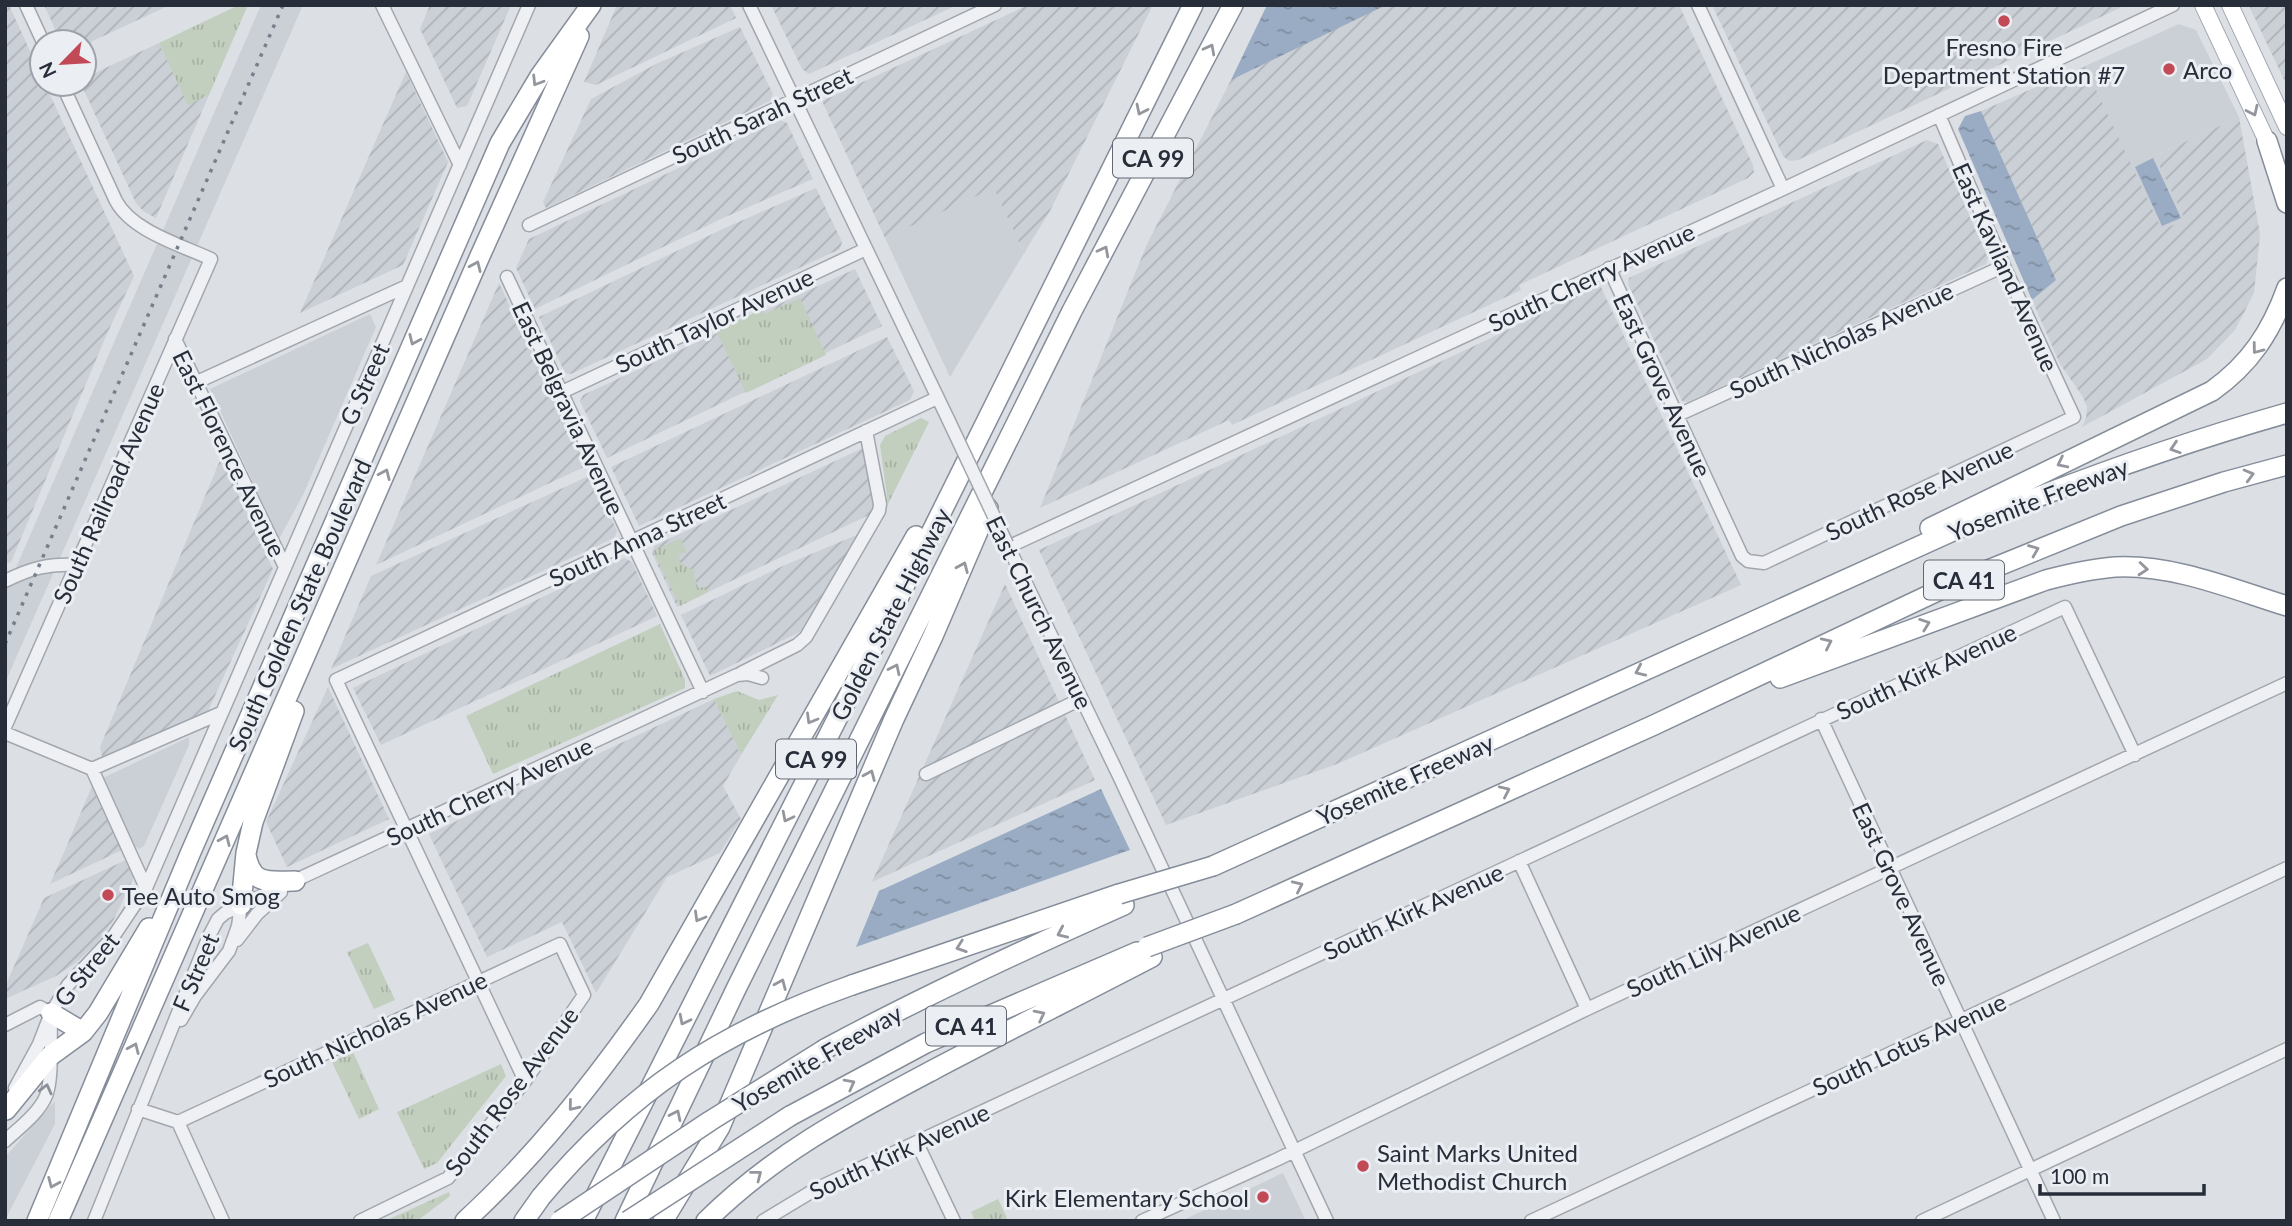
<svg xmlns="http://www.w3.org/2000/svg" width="2292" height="1226" viewBox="0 0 2292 1226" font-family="Lato,sans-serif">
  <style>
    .built { fill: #cbcfd6 }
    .industrial { fill: url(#industrial-furrows) }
    .grass { fill: url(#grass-tufts) }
    .water { fill: url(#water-ripples) }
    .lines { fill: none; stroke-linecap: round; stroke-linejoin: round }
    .minor-casing { stroke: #a2a7ae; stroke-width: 15 }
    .major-casing { stroke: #9da4b0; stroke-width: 18 }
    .highway-casing { stroke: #858d9a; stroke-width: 22 }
    .minor { stroke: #eff0f4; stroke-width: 12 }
    .major { stroke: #fff; stroke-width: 16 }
    .highway { stroke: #fff; stroke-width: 19 }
    .rail { stroke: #777f8d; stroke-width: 3.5; stroke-dasharray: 3.5 7; stroke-linecap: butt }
    .minor-bridge-casing { stroke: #a2a7ae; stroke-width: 15; stroke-linecap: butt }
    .highway-bridge-casing { stroke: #858d9a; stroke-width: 22; stroke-linecap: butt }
    .minor-bridge { stroke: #eff0f4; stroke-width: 12 }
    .highway-bridge { stroke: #fff; stroke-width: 19 }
    .oneway { stroke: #93969c }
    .oneway2 { stroke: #8b8f97 }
    .poi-dot { fill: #c24a57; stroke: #ebeef3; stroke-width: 2.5 }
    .labels { text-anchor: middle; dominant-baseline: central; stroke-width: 6; stroke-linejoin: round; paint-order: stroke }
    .shield { fill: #ebeef3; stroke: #626872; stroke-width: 2 }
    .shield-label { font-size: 23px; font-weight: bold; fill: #272e3a }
    .poi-label { font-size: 24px; fill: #272e3a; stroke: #ebeef3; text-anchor: start }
    .street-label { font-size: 24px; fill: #272e3a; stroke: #ebeef3 }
  </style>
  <defs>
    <pattern id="industrial-furrows" width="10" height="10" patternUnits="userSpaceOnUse" patternTransform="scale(1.75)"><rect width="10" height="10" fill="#cbcfd6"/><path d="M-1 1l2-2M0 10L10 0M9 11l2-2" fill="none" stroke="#aeb2b8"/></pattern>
    <pattern id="grass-tufts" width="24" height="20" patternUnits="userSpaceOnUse" patternTransform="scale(1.75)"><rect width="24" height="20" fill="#c2cebe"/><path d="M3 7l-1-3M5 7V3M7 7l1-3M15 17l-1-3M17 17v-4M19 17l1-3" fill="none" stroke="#a7b1a4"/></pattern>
    <pattern id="water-ripples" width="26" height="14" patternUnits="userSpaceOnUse" patternTransform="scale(1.75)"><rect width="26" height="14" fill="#9aacc3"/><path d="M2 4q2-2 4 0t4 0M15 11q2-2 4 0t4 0" fill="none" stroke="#7e8c9f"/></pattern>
  </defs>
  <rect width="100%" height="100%" fill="#dce0e5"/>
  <path class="built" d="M 261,5 L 303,5 L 5,683 L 5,593 Z
    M 2179,24 L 2196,30 L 2239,117 L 2155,156 L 2185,220 L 2162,231 L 2085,66 Z
    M 994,187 L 1024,253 L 950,377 L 885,238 Z
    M 370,314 L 376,327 L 303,495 L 279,539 L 210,389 Z
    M 189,737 L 189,745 L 144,846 L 139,849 L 135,846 L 103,778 Z
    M 55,1101 L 55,1124 L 5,1220 L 5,1157 Z
    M 1283,1173 L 1306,1221 L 1181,1221 Z"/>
  <path class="industrial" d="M 5,5 L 9,5 L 42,77 L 42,84 L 45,84 L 134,276 L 106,336 L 11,562 L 5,564 Z
    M 44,5 L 170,5 L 84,45 L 84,42 L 61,42 Z
    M 430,5 L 511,5 L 467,106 L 457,108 L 420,29 Z
    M 617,5 L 730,5 L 736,18 L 596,85 L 584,82 Z
    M 771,5 L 957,5 L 809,74 L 802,69 Z
    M 1028,5 L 1153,5 L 1050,211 L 1024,253 L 994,188 L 885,238 L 822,101 Z
    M 1384,5 L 1679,5 L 1753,165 L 1754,172 L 1748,178 L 1519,285 L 1521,290 L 1232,425 L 1229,420 L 1040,508 L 1147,244 L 1231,80 Z
    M 1712,5 L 2126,5 L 1798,160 L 1789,161 L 1783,156 Z
    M 2251,5 L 2287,5 L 2287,86 L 2250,8 Z
    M 740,27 L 773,94 L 770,101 L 546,208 L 543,202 L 591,99 L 656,64 Z
    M 159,43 L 188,104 L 209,95 L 156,218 L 143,211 L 136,203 L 81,84 L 84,84 L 84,78 Z
    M 2085,66 L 2162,230 L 2185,220 L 2155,156 L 2239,117 L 2260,234 L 2254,293 L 2235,330 L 2207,359 L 2082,427 L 2086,418 L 2087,407 L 2083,397 L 2060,364 L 2032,300 L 2056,280 L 1981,111 Z
    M 406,72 L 448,162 L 403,265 L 300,313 Z
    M 780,120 L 787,123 L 813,179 L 723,218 L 535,309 L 516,268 L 529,239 Z
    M 1927,140 L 1938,144 L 1988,258 L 1986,264 L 1688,402 L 1682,401 L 1628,284 L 1629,278 Z
    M 816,188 L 842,242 L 840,249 L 571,374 L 565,373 L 539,317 L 727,227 Z
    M 855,269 L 882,326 L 607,458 L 580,401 L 583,395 Z
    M 499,283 L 586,466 L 376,565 Z
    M 1599,283 L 1741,585 L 1337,764 L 1166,825 L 1039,550 L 1491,338 Z
    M 887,337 L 914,391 L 910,400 L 639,526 L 611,467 Z
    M 863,448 L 876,503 L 873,513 L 677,607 L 652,553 L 654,546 Z
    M 221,458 L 273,569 L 208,711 L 103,760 L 100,747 Z
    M 591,475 L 617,531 L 614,538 L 331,669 L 371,576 Z
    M 859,534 L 800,632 L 710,676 L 681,615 L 785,565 Z
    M 624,558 L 632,562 L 657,616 L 381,745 L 353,688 Z
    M 1005,584 L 1095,780 L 872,882 Z
    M 328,687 L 389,819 L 287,867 L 266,822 Z
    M 714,699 L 741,755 L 723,786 L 741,819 L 720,853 L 667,877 L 596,993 L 562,922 L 487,957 L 429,834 Z
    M 92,786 L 122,850 L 50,884 L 65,850 Z
    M 126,860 L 134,877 L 113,921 L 96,944 L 77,962 L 56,976 L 5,999 L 5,987 L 44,898 Z"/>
  <path class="grass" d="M 239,5 L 248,5 L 209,95 L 188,105 L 159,43 Z
    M 800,298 L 826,355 L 746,393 L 716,331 L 762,309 L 765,314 Z
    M 921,418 L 929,422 L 888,504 L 880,445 L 885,436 Z
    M 681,538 L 686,552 L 679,554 L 680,562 L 690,569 L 695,569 L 694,577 L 698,588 L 706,587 L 708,592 L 680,606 L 653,551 Z
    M 660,624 L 685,680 L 685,688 L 493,774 L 466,716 Z
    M 737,691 L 759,700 L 778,695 L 741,755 L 714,699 Z
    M 368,943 L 395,1000 L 374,1009 L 347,952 Z
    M 353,1052 L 379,1109 L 359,1119 L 332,1062 Z
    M 501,1064 L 506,1076 L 437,1163 L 424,1169 L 397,1112 Z
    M 449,1192 L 450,1196 L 417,1221 L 385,1221 Z
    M 998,1199 L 1007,1218 L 1002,1221 L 975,1221 L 971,1212 Z"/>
  <path class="water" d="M 1267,5 L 1386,5 L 1231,80 Z
    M 1981,111 L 2056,280 L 2032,300 L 1958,129 L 1965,116 Z
    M 2153,158 L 2181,218 L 2162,226 L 2135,167 Z
    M 1101,789 L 1130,850 L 856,947 L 879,891 Z"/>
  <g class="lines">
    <defs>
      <path id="minor" d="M 26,5 L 43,42
        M 382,5 L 460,165
        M 749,5 L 948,419
        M 1698,5 L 1783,189
        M 529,225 L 995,5
        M 1609,268 L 1742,556 L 1748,561 L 1764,563 L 2074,417 L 2004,266 L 1939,115
        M 507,277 L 703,692
        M 175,339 L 285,567
        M 197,382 L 407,286
        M 562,392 L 866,249
        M 1678,415 L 2004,266
        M 1007,544 L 1118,774 L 1327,1221
        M 1008,547 L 1783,189 L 2173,5
        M 5,581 C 29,569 49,563 76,565
        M 741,673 L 797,645 L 806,637 L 879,511 L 880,504 L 866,431
        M 1821,719 L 2054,1221
        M 5,727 L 211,259 C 181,245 132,231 116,201 L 62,84
        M 5,733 L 92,769 L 146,888
        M 92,769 L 221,713
        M 926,774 L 1081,699
        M 1519,861 L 1587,1009
        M 237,940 L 257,914 L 281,892
        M 181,1020 L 195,996 L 229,951 L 238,926 L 241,905
        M 5,1025 L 40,1007 L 51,1013
        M 525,1081 L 336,680 L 937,398
        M 15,1088 L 39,1044 L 51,1013 L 68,985 L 113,937 L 146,888 L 529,5
        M 138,1109 L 178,1122 L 560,944 L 584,995 L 525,1081 L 448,1178 L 360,1221
        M 178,1122 L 223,1221
        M 5,1141 C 19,1128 39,1113 46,1096 C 53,1078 50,1044 51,1023
        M 917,1143 L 954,1221
        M 94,1221 L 209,936 L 218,919 L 225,913 L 737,675 L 748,674 L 762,678
        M 763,1221 L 816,1189 L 2065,607 L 2135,755
        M 1142,1221 L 1278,1159 L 1587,1009 L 2287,683
        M 1531,1221 L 2287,868
        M 1922,1221 L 2287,1049"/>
      <path id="major" d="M 2203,5 L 2272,152
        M 2230,5 L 2287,127"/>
      <path id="highway" d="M 2267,141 L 2287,203
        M 1930,528 L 2212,391 C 2250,364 2271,332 2287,288
        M 1780,678 L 2046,580 C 2069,574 2091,569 2115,567 C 2173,564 2232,589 2287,606
        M 246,855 C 252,886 269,881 295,881
        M 1213,866 L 1955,530 C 2064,485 2174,445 2287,413
        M 241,905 L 246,853 L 253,822 L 294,711
        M 1236,914 L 1654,725 L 1944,588 L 2121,516 L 2224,482 L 2287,465
        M 852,985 L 1119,894
        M 51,1013 L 83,1032 L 98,1013 L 149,928
        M 825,1049 C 923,996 1023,950 1124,905
        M 6,1110 L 50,1056 L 83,1032
        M 790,1116 L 926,1043 L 1137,952
        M 37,1221 L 190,854 L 500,143 L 540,76 L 591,5
        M 58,1221 L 480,256 L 579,36
        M 465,1221 C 536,1156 594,1082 649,1004 L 916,536
        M 524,1221 L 541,1197
        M 583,1221 L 930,535 L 1193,5
        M 625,1221 L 736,989 L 1072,311 L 1233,5
        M 663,1221 L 720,1127 L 894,719 L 933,636 L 988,508
        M 706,1221 C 775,1153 848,1115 933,1070 C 1005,1032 1079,995 1152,957"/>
    </defs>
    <use href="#minor" class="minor-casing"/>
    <use href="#major" class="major-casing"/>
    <use href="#highway" class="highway-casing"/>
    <use href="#minor" class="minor"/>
    <use href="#major" class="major"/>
    <use href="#highway" class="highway"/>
    <path class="rail" d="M 5,644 L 283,5"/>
    <defs>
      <path id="minor-bridge" d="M 948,419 L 1007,544"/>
      <path id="highway-bridge" d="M 1119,894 L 1213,866
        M 1147,947 L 1236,914
        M 541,1197 C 630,1090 722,1031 852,985
        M 560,1221 L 710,1121 L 825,1049
        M 628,1221 L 790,1116"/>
    </defs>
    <use href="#minor-bridge" class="minor-bridge-casing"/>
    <use href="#highway-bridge" class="highway-bridge-casing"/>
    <use href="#minor-bridge" class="minor-bridge"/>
    <use href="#highway-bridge" class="highway-bridge"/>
  </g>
  <defs><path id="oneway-chevron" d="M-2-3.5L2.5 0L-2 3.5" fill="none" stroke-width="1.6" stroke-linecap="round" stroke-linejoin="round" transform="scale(1.75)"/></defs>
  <g class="oneway">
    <use href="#oneway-chevron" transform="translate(1210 49) rotate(-62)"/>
    <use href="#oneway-chevron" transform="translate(537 81) rotate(122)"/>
    <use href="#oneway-chevron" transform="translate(1141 110) rotate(116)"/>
    <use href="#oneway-chevron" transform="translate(2253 111) rotate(65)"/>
    <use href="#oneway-chevron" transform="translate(1104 251) rotate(-62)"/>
    <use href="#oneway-chevron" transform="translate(476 266) rotate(-66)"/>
    <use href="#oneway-chevron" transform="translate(414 340) rotate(114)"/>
    <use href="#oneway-chevron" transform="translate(2257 349) rotate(127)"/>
    <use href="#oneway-chevron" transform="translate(2175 448) rotate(162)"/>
    <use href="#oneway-chevron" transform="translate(2062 463) rotate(154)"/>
    <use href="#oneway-chevron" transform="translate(385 474) rotate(-66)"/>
    <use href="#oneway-chevron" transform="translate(2249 475) rotate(-15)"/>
    <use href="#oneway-chevron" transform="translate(2034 550) rotate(-22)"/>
    <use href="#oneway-chevron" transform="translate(963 567) rotate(-67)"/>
    <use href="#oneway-chevron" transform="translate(2143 569) rotate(5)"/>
    <use href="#oneway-chevron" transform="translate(1925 624) rotate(-20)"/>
    <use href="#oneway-chevron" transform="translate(1827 643) rotate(-25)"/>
    <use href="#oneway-chevron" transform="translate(895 669) rotate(-64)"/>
    <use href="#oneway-chevron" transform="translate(1640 671) rotate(156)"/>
    <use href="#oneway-chevron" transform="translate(811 719) rotate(120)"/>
    <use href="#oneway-chevron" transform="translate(870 775) rotate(-67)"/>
    <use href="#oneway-chevron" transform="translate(1505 791) rotate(-25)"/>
    <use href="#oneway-chevron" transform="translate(787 817) rotate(117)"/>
    <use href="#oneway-chevron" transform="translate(225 840) rotate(-66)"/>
    <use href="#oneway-chevron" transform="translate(1298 886) rotate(-25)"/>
    <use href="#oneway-chevron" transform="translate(699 917) rotate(120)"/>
    <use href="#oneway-chevron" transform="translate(1062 933) rotate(156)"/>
    <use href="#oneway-chevron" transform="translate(961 947) rotate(161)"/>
    <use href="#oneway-chevron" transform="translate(781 984) rotate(-67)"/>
    <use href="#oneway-chevron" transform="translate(1040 1015) rotate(-27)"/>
    <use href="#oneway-chevron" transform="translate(684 1020) rotate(117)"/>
    <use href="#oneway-chevron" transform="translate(134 1048) rotate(-66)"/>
    <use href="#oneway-chevron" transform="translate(850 1084) rotate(-28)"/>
    <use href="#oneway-chevron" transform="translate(573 1106) rotate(129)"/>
    <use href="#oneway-chevron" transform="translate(676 1115) rotate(-64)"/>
    <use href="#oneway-chevron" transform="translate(757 1175) rotate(-38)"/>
    <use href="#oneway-chevron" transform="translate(53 1183) rotate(113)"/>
  </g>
  <use class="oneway2" href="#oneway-chevron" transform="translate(46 1089) rotate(-76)"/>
  <g class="poi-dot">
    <circle cx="2004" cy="21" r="7"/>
    <circle cx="2169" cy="69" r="7"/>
    <circle cx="108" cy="895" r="7"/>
    <circle cx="1363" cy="1166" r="7"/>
    <circle cx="1263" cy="1197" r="7"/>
  </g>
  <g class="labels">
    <g class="shield">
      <rect x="1113" y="138.5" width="80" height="39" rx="5"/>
      <rect x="1924" y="560.5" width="80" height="39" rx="5"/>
      <rect x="776" y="739.5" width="80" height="39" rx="5"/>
      <rect x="926" y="1006.5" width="80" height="39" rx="5"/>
    </g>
    <g class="shield-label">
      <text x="1153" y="158">CA 99</text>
      <text x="1964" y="580">CA 41</text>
      <text x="816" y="759">CA 99</text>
      <text x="966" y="1026">CA 41</text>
    </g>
    <g class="poi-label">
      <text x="2004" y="46" text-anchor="middle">Fresno Fire<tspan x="2004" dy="28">Department Station #7</tspan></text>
      <text x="2183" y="69">Arco</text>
      <text x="122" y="895">Tee Auto Smog</text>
      <text x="1377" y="1152">Saint Marks United<tspan x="1377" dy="28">Methodist Church</tspan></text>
      <text x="1249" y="1197" text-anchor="end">Kirk Elementary School</text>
    </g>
    <g class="street-label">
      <text transform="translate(762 115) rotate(-25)">South Sarah Street</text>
      <text transform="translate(2006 267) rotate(66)">East Kaviland Avenue</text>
      <text transform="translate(1591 277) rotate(-25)">South Cherry Avenue</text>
      <text transform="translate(714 320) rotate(-25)">South Taylor Avenue</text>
      <text transform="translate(1841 340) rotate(-25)">South Nicholas Avenue</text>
      <text transform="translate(364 384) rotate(-66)">G Street</text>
      <text transform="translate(1663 385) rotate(65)">East Grove Avenue</text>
      <text transform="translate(569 408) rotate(65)">East Belgravia Avenue</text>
      <text transform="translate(230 453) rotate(64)">East Florence Avenue</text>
      <text transform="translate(1919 490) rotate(-25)">South Rose Avenue</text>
      <text transform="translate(108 493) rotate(-66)">South Railroad Avenue</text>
      <text transform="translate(2038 499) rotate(-21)">Yosemite Freeway</text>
      <text transform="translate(637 539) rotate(-25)">South Anna Street</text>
      <text transform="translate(299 605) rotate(-66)">South Golden State Boulevard</text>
      <text transform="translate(1040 612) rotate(64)">East Church Avenue</text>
      <text transform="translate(890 614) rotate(-63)">Golden State Highway</text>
      <text transform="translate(1926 671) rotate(-25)">South Kirk Avenue</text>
      <text transform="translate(1405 779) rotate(-24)">Yosemite Freeway</text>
      <text transform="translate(489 791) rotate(-25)">South Cherry Avenue</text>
      <text transform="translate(1902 894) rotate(65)">East Grove Avenue</text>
      <text transform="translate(1413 911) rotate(-25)">South Kirk Avenue</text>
      <text transform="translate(1713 950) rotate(-25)">South Lily Avenue</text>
      <text transform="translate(86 969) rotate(-51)">G Street</text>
      <text transform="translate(195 972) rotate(-67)">F Street</text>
      <text transform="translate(375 1029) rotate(-25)">South Nicholas Avenue</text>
      <text transform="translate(1909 1044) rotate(-25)">South Lotus Avenue</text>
      <text transform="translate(817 1058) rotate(-30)">Yosemite Freeway</text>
      <text transform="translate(511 1091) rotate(-53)">South Rose Avenue</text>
      <text transform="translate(899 1151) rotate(-25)">South Kirk Avenue</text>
    </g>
  </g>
  <rect width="2292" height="1226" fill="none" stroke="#272e3a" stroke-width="14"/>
  <g transform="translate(63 63) rotate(245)"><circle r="33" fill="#ebeef3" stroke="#9da1a9" stroke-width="2"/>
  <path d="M0-5L12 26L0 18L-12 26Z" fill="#c24a57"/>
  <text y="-10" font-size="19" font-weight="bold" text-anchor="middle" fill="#272e3a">N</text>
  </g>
  <path d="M2040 1184v10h164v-10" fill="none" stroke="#272e3a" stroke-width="3.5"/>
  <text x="2050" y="1184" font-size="21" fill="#272e3a" stroke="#ebeef3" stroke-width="5" paint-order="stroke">100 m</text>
</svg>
